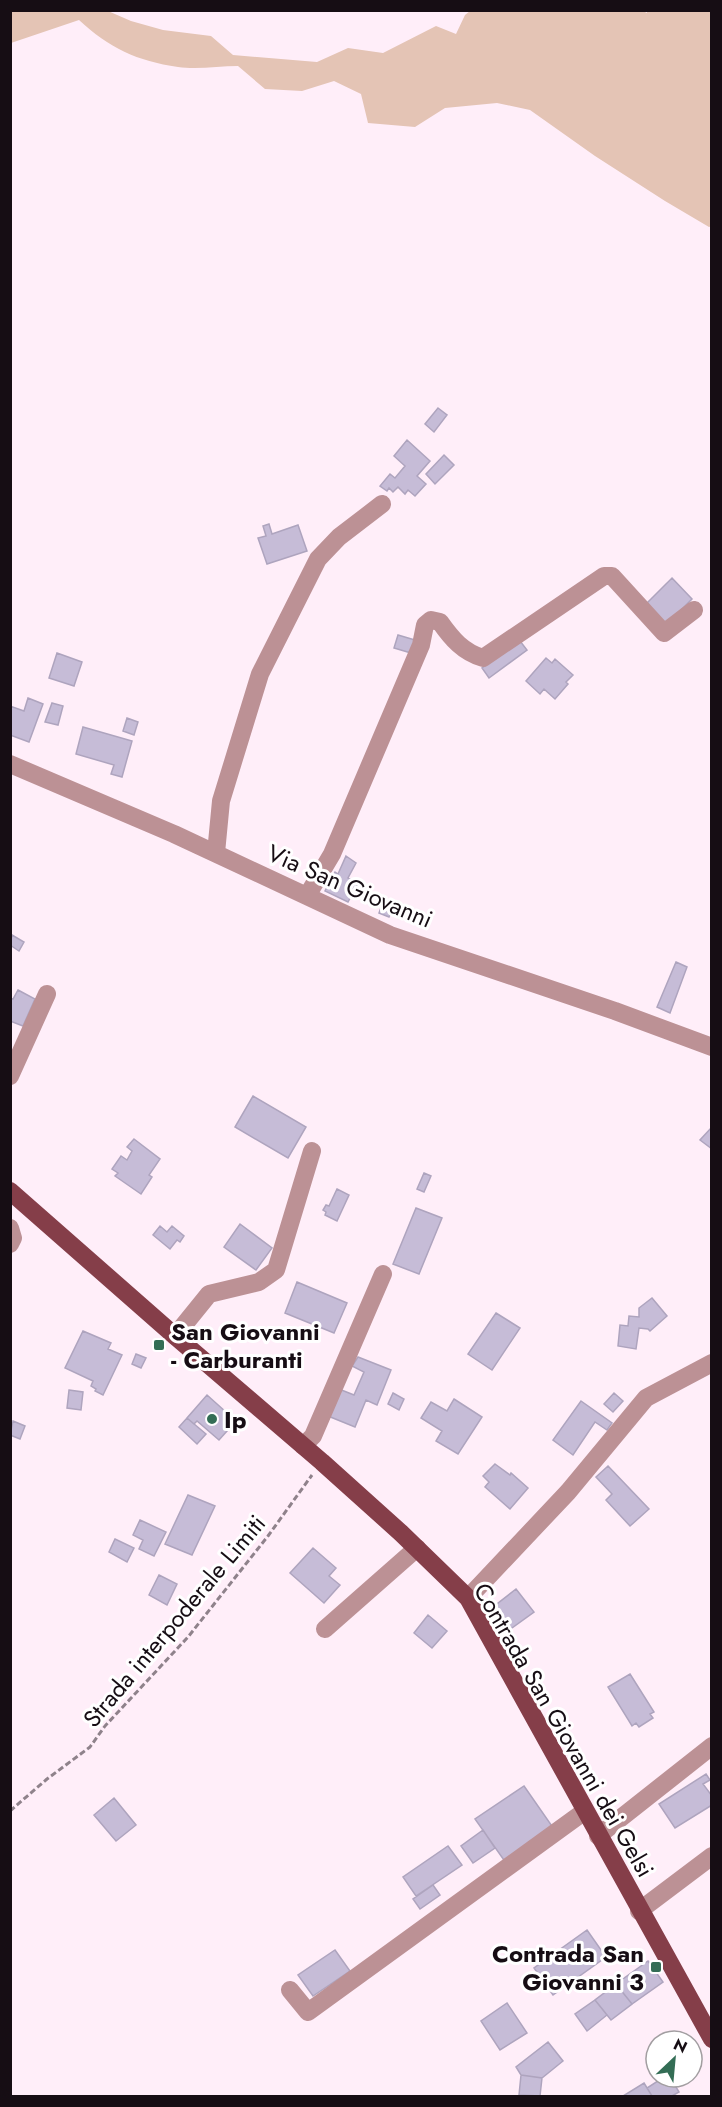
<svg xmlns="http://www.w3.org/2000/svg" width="722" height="2107" viewBox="0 0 722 2107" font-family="Jost,sans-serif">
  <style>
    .green { fill: #e4c4b5 }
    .building { fill: #c6bcd7; stroke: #aea4be; stroke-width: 1.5 }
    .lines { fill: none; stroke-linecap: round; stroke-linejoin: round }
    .path { stroke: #8f828b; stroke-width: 3; stroke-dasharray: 6 3; stroke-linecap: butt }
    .minor { stroke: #bc9195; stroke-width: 18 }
    .major { stroke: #853e49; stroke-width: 18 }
    .poi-dot { fill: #336d55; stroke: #fff; stroke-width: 2 }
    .labels { text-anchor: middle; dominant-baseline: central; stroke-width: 6; stroke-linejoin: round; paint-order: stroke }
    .street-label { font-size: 24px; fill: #160d14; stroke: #fff }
    .poi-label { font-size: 24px; font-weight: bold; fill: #160d14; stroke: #fff; text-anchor: start }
  </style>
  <rect width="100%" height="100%" fill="#ffeef9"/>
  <path class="green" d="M 643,11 L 647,13 L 647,10 L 711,11 L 712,226 L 709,227 L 665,201 L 595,156 L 530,110 L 497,103 L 445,108 L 415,127 L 368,123 L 361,94 L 334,81 L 302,91 L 265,89 L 238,66 C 219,66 197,70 178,67 C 137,61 109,48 79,20 L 11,43 L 11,11 L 108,11 L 131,21 L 163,30 L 211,36 L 233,55 L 317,62 L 348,48 L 383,53 L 436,26 L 456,34 L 465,15 L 470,11 Z"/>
  <path class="building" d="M 438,408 L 447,415 L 434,432 L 425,424 Z
    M 407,440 L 430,461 L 417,476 L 426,484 L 415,496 L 408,490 L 405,494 L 398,487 L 393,492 L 389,488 L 387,491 L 380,486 L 390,474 L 395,478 L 405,466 L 394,456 Z
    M 444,455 L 454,465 L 435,484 L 426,474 Z
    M 269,524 L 272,534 L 298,525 L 307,551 L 267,564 L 258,538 L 266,536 L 263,526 Z
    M 672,578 L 692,599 L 664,627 L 644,606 Z
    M 398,635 L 415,640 L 411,653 L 394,648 Z
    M 520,641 L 527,650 L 489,678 L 482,668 Z
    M 57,653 L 82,662 L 74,686 L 49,678 Z
    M 546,658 L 552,663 L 555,659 L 573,675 L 566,682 L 568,684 L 555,699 L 544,689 L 540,694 L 526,681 Z
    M 28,698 L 43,704 L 29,742 L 10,735 L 10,706 L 24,711 Z
    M 52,703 L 63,706 L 58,725 L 45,722 Z
    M 127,718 L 138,722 L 134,735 L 123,731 Z
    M 83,727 L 132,741 L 122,777 L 111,774 L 114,765 L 76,754 Z
    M 346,856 L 356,863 L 348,878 L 358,883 L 348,902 L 325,891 L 335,872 L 338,874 Z
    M 383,902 L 393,907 L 389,917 L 379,913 Z
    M 12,935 L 24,942 L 19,951 L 10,945 Z
    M 676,962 L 687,967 L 670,1013 L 657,1007 Z
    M 18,990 L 35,999 L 23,1026 L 10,1021 L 10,998 L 13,999 Z
    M 253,1096 L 306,1127 L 288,1158 L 235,1127 Z
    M 711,1128 L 712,1129 L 712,1149 L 700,1140 Z
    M 134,1139 L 160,1159 L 149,1175 L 152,1177 L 141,1194 L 115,1176 L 118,1173 L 112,1169 L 121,1156 L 127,1160 L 132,1151 L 127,1147 Z
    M 424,1173 L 431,1176 L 424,1192 L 417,1189 Z
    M 337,1189 L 349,1195 L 337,1221 L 325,1215 L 326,1212 L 323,1210 L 326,1205 L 329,1206 Z
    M 416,1208 L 442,1218 L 419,1274 L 393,1264 Z
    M 240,1224 L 272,1248 L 256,1270 L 224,1247 Z
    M 160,1226 L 167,1232 L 172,1226 L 184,1236 L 180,1242 L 177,1240 L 170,1249 L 153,1235 Z
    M 297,1282 L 347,1303 L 334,1333 L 285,1313 Z
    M 652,1298 L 667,1316 L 650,1331 L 648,1329 L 639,1328 L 636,1349 L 618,1346 L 620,1325 L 628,1326 L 629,1316 L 639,1317 L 639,1308 Z
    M 496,1313 L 520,1328 L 492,1370 L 468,1354 Z
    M 83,1331 L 111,1343 L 108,1349 L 122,1355 L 103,1395 L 95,1391 L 96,1389 L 91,1386 L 93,1381 L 65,1368 Z
    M 136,1354 L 146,1358 L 141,1368 L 132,1364 Z
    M 358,1357 L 391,1370 L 377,1405 L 366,1400 L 355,1427 L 328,1416 L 339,1389 L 354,1395 L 364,1372 L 352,1366 Z
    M 69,1390 L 83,1392 L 81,1410 L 67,1408 Z
    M 393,1393 L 404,1399 L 399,1410 L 388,1404 Z
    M 614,1393 L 623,1401 L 613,1412 L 604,1404 Z
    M 207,1395 L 236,1421 L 219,1440 L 197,1421 L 194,1424 L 187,1418 Z
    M 454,1399 L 482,1417 L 458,1454 L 436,1441 L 442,1431 L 421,1418 L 431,1402 L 447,1411 Z
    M 581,1401 L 612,1423 L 607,1430 L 595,1422 L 573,1455 L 553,1440 Z
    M 187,1418 L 206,1434 L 197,1444 L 179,1427 Z
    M 13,1421 L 25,1426 L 20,1439 L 10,1435 Z
    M 495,1464 L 510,1475 L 511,1473 L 528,1488 L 510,1509 L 485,1487 L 489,1482 L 483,1476 Z
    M 608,1466 L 649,1509 L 630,1526 L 606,1500 L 612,1494 L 596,1477 Z
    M 188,1495 L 215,1506 L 192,1555 L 165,1544 Z
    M 140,1520 L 166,1532 L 154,1556 L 139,1549 L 143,1540 L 133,1535 Z
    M 115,1539 L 134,1548 L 127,1562 L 109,1552 Z
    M 313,1548 L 336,1568 L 329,1576 L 340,1585 L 324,1603 L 290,1573 Z
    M 159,1575 L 177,1584 L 167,1605 L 149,1595 Z
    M 516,1589 L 534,1612 L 505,1633 L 488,1611 Z
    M 428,1615 L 447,1631 L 432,1648 L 414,1633 Z
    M 630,1674 L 654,1712 L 650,1714 L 653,1718 L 639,1727 L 636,1723 L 632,1726 L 608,1687 Z
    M 706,1774 L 710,1780 L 703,1784 L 712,1796 L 712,1805 L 675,1828 L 659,1804 Z
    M 524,1786 L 554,1829 L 506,1863 L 475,1819 Z
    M 114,1798 L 136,1825 L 116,1841 L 94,1815 Z
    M 483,1830 L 495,1848 L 473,1863 L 461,1846 Z
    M 448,1846 L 462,1865 L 416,1896 L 403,1877 Z
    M 433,1885 L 440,1895 L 420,1909 L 413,1899 Z
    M 587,1930 L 606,1957 L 553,1995 L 534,1968 Z
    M 335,1950 L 350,1971 L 313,1996 L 298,1975 Z
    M 648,1961 L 663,1982 L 632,2004 L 616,1984 Z
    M 616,1984 L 632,2004 L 611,2020 L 595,2000 Z
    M 595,2000 L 607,2015 L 587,2031 L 575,2014 Z
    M 507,2003 L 527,2033 L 500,2050 L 481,2021 Z
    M 548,2042 L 563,2061 L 542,2078 L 521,2075 L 516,2067 Z
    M 521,2075 L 542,2078 L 540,2096 L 519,2095 Z
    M 664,2077 L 670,2077 L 679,2092 L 672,2096 L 652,2096 L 647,2088 Z
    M 644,2083 L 652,2096 L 623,2096 Z"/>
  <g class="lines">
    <path class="path" d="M 10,1811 L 47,1779 L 90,1747 L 105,1726 L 188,1637 L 268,1536 L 312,1475"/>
    <path class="minor" d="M 10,764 L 174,834 L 390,935 L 615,1011 L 712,1047
      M 216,853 L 221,801 L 260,674 L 318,559 L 339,537 L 382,504
      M 307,896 L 332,854 L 421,645 L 425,625 L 431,620 L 440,622 C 452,639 463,652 483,658 L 604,576 L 612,576 L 664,633 L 694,610
      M 10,1076 L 47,994
      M 10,1228 L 13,1238 L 10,1244
      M 175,1336 L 209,1294 L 259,1282 L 276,1270 L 312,1151
      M 303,1446 L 313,1436 L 383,1274
      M 468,1598 L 568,1492 L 646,1398 L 712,1363
      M 325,1629 L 417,1548
      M 598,1836 L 712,1746
      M 639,1911 L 712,1856
      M 290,1990 L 308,2012 L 585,1811"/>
    <path class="major" d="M 10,1191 L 175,1336 L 322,1462 L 401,1533 L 468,1598 L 712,2039"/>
  </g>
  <g class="poi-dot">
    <rect x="153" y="1339" width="12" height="12" rx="3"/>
    <circle cx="212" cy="1419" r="6"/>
    <rect x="650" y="1961" width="12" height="12" rx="3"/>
  </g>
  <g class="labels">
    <g class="street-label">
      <text transform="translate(350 886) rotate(23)">Via San Giovanni</text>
      <text transform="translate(174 1621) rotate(-50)">Strada interpoderale Limiti</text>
      <text transform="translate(564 1730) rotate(60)">Contrada San Giovanni dei Gelsi</text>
    </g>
    <g class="poi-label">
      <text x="171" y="1331">San Giovanni<tspan x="171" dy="28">- Carburanti</tspan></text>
      <text x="224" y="1419">Ip</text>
      <text x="644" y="1953" text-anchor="end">Contrada San<tspan x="644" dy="28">Giovanni 3</tspan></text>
    </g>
  </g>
  <rect width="722" height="2107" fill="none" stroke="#160d14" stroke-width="24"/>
  <g transform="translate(674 2059) rotate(26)"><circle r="28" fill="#ffffff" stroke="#a29ea1" stroke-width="1.5"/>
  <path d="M0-4.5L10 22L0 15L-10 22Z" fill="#336d55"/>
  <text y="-9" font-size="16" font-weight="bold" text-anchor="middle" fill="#160d14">N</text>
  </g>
</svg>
